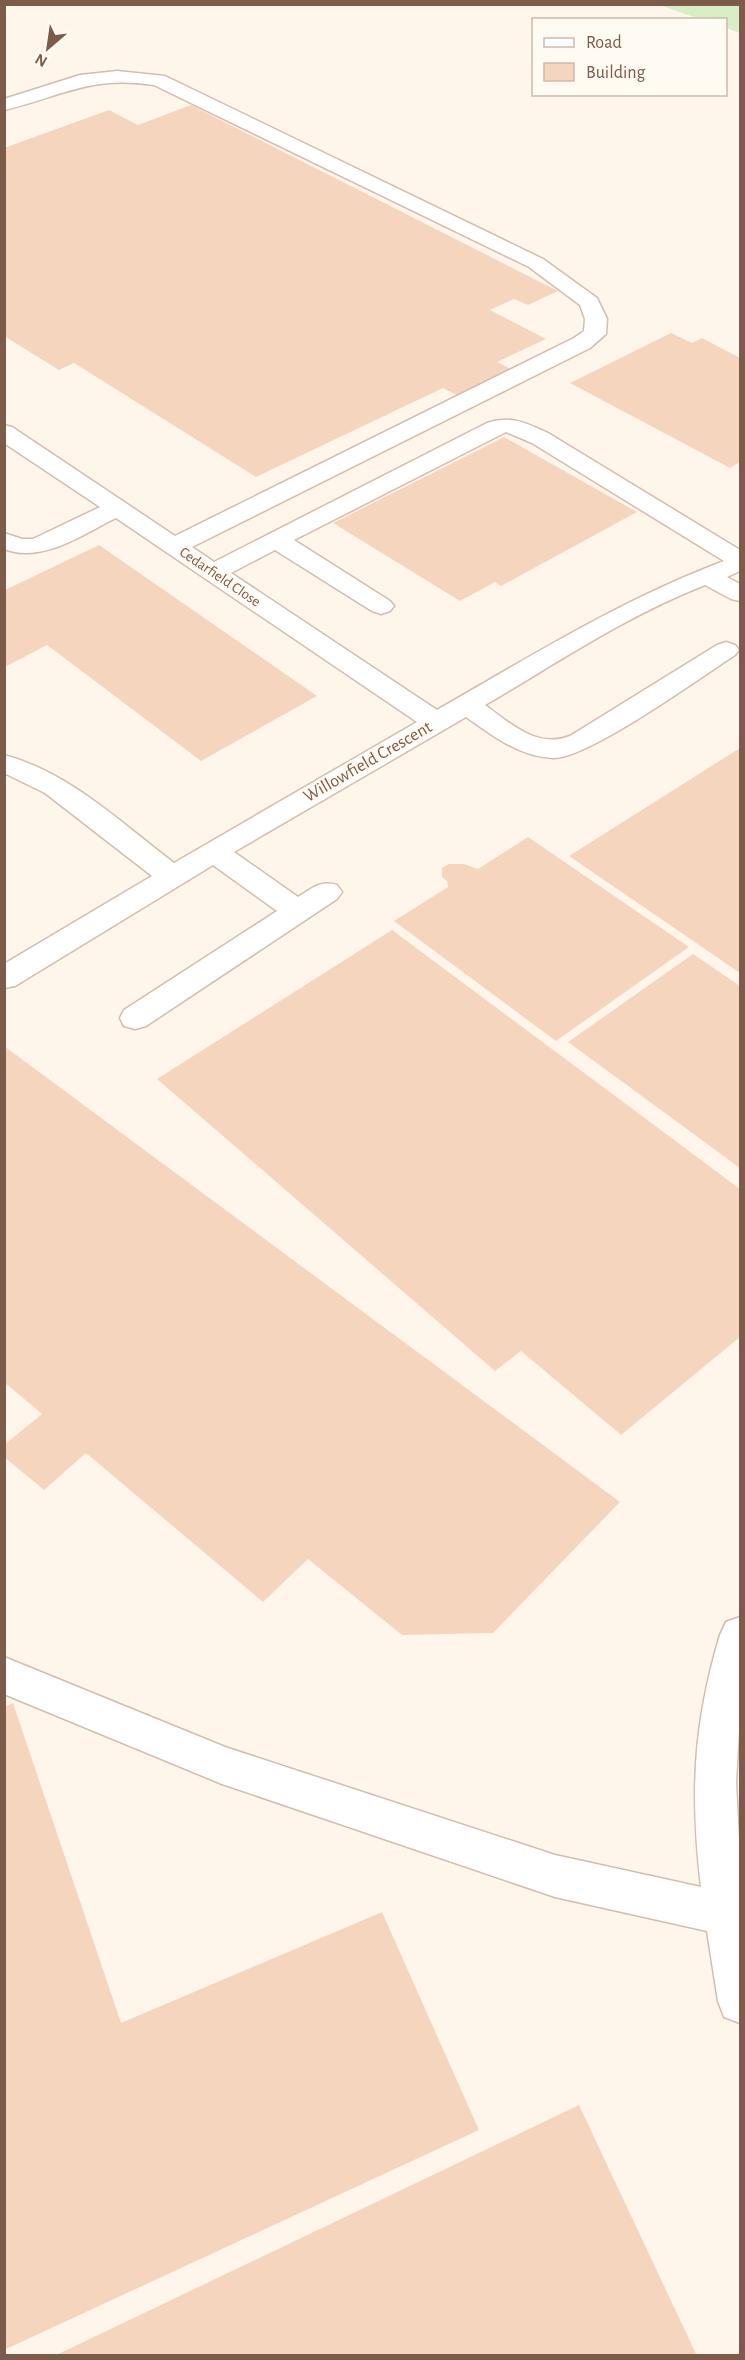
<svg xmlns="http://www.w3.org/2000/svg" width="745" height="2360" viewBox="0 0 745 2360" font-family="'Alegreya Sans',sans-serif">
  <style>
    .green { fill: #d7eec6 }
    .building { fill: #f6d5bf }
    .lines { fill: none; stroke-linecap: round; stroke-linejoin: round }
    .minor-casing { stroke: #d3bdad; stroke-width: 3 }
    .minor { fill: #fff; fill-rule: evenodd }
    .labels { text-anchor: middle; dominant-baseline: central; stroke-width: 5; stroke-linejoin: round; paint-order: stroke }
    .far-street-label { font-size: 15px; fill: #7c5b4a; stroke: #fffaf2 }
    .street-label { font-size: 18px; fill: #7c5b4a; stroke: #fffaf2 }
  </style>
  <rect width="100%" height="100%" fill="#fef6ea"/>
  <path class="green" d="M 660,5 L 740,5 L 740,33 L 726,28 L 726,20 L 699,19 Z"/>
  <path class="building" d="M 191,105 L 558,291 L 528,305 L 514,299 L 490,310 L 546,339 L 497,362 L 513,370 L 458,396 L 443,388 L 256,477 L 74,363 L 59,370 L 4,336 L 4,148 L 109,110 L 138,125 Z
    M 671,333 L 692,343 L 702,338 L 740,358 L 740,462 L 730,468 L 570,383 Z
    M 504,437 L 637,512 L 501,586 L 495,582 L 460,601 L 333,523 Z
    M 99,545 L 317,696 L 201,761 L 47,645 L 5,667 L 5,590 Z
    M 740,748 L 740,973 L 569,856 Z
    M 528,837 L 689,947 L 556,1041 L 394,921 L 448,887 L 447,881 L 442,877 L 442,868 L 449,864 L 464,864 L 478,869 Z
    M 392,930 L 740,1189 L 740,1337 L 621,1435 L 521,1351 L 495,1371 L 157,1079 Z
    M 693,954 L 740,986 L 740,1168 L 568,1042 Z
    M 4,1046 L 620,1502 L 493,1633 L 402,1635 L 308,1559 L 263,1602 L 86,1453 L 44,1490 L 4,1457 L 4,1445 L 42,1414 L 4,1382 Z
    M 13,1703 L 121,2023 L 382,1912 L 479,2130 L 4,2350 L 4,1707 Z
    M 579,2105 L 697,2356 L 54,2356 Z"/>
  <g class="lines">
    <defs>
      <path id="minor" d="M 117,71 L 165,76 L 543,259 L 597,298 L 607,319 L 606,334 L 590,348 L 192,547 L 214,562 L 487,423 C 511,415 526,423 548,433 L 740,550 L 740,571 L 727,577 L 740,584 L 740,601 L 731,599 L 705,585 C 628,615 557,663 485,705 C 511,724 537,749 570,736 L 717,645 L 726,642 L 735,645 L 739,650 L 735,655 C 701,677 585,761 552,758 C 518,756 492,735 466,717 L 234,852 L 298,897 C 312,888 321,880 337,885 L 342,892 L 337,899 L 146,1026 L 135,1029 L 124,1026 L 120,1018 L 124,1010 L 277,911 L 213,865 L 15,986 L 4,988 L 4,964 L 152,876 L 45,793 L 4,773 L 4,755 C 69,772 121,823 174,863 L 417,722 L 116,518 C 83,534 42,564 4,549 L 4,533 L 22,539 L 33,539 L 100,507 L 4,443 L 4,425 L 12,427 L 175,536 L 574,338 L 584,331 L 585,319 L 580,305 L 529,267 L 154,85 C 90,75 63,96 4,110 L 4,99 L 80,75 ZM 506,432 L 532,443 L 724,561 C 623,599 531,656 437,710 L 231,573 L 275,550 L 372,611 L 381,614 L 390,611 L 394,606 L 390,601 L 294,540 Z
        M 740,1617 L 740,1714 L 736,1782 L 740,1859 L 740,2023 L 724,2017 L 718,2001 L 707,1931 L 555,1897 L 222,1784 L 4,1694 L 4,1657 L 225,1747 L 555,1855 L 701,1887 C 690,1794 693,1725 720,1635 L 726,1622 Z"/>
    </defs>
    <use href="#minor" class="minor-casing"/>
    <use href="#minor" class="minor"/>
  </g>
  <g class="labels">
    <g class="far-street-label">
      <text transform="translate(220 577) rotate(34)">Cedarfield Close</text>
    </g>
    <g class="street-label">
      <text transform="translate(368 762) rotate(-30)">Willowfield Crescent</text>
    </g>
  </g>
  <rect width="745" height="2360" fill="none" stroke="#7c5b4a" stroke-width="12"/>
  <rect x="532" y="18" width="195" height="78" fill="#fffaf2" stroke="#cbbaaf" stroke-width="1.5"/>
  <rect x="544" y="38" width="30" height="9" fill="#ffffff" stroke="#cbbaaf" stroke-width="1.5"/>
  <text x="586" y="48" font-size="18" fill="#7c5b4a">Road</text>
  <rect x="544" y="63" width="30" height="18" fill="#f6d5bf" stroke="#cbbaaf" stroke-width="1.5"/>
  <text x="586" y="78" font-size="18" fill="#7c5b4a">Building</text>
  <g transform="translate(48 48) rotate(209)" stroke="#fffaf2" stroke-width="4.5" paint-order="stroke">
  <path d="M0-4.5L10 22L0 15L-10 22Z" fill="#7c5b4a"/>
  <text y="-9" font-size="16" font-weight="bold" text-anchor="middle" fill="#7c5b4a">N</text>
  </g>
</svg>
